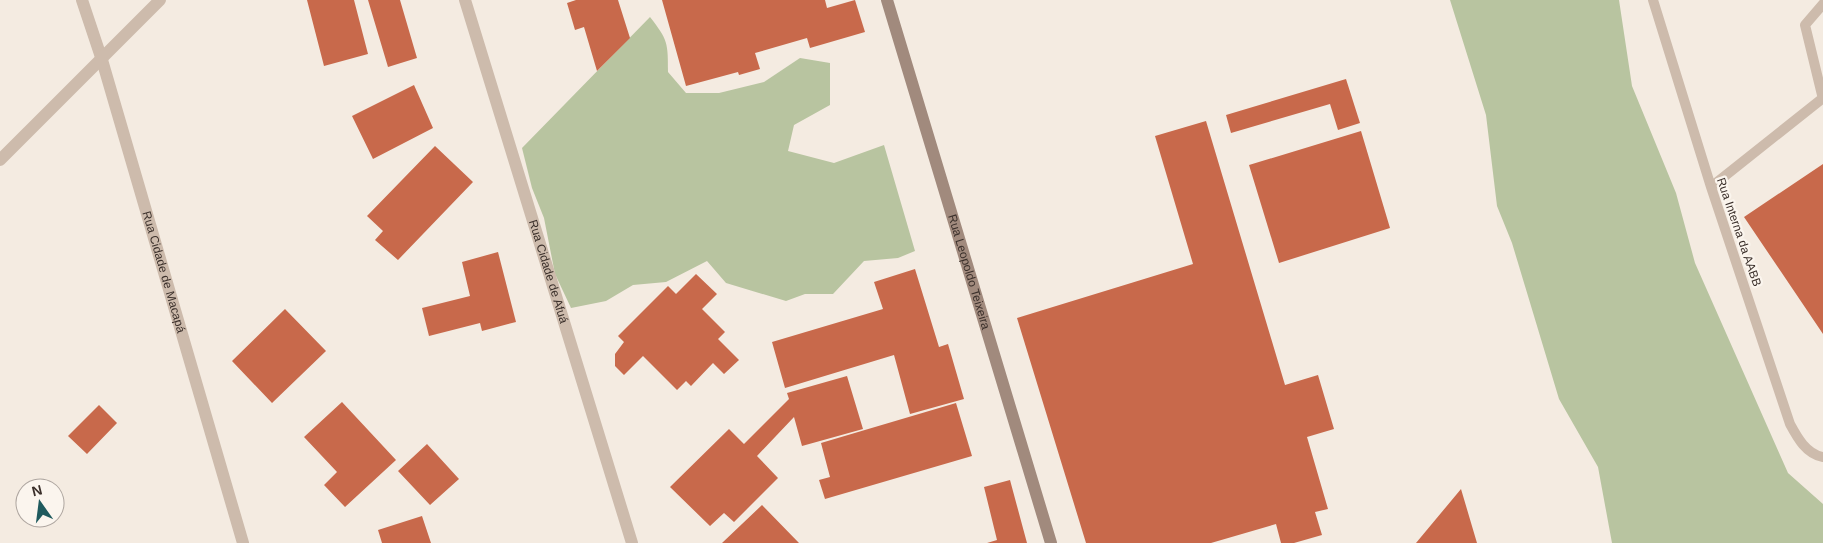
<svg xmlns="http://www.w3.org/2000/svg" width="1823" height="543" viewBox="0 0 1823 543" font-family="Arial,sans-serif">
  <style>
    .green { fill: #b8c4a0 }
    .building { fill: #c8694b }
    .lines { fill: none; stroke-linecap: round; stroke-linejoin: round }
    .lane { stroke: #cdbbac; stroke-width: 10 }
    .street { stroke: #cdbbac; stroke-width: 12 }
    .secondary { stroke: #a18a7d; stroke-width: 12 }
    .labels { text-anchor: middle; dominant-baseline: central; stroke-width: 4.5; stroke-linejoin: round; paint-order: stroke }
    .street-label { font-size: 12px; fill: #3b302b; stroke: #fbf5ee }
  </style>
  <rect width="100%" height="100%" fill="#f4ebe1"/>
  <path class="green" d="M 1450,0 L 1619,0 L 1632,86 L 1676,193 L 1695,263 L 1788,473 L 1823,504 L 1823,543 L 1612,543 L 1598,467 L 1559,399 L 1512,243 L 1497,206 L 1486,115 Z
    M 650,17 C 668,40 668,43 668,72 L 686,93 L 719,93 L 764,82 L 800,58 L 830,63 L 830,105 L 794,125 L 788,151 L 834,163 L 884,145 L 915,251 L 898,258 L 864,261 L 833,294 L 805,294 L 786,301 L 726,283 L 707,261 L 666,282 L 633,285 L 606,301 L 571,308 L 555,274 L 544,218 L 532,188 L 522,148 Z"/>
  <path class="building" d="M 307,0 L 354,0 L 368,54 L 324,66 Z
    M 368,0 L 400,0 L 417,58 L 388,67 Z
    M 576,0 L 618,0 L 630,38 L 597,71 L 584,27 L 575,30 L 567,3 Z
    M 662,0 L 825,0 L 827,8 L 855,0 L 865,32 L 810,48 L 807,38 L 755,53 L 760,69 L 739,75 L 738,72 L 686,86 Z
    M 1346,79 L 1360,123 L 1338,130 L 1330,104 L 1231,133 L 1226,115 Z
    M 414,85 L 433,128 L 373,159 L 352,116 Z
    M 1206,121 L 1285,385 L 1318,375 L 1334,429 L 1307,437 L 1328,509 L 1315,512 L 1322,535 L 1294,543 L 1281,543 L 1276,524 L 1211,543 L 1086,543 L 1017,318 L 1193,264 L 1155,136 Z
    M 1361,131 L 1390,228 L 1279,263 L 1249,165 Z
    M 435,146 L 473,182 L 398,260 L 375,240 L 383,231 L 367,216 Z
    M 1823,164 L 1823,334 L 1744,217 Z
    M 498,252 L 516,322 L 482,331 L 480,323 L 429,336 L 422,308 L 470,296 L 462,262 Z
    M 915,269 L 939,347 L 948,344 L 964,399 L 910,414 L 894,355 L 785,388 L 772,342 L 883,309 L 874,282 Z
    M 696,274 L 717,294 L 702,309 L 725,332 L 718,339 L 739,360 L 724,374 L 713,363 L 691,386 L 686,381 L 677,390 L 643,356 L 624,375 L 615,366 L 615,354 L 624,342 L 618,336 L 668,286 L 676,294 Z
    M 285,309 L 326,351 L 272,403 L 232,361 Z
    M 847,376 L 863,429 L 802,446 L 794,417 L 757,456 L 778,478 L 734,522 L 724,513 L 710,526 L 670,487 L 729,429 L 744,444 L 789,399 L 787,393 Z
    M 342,402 L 396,460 L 345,507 L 324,485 L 337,472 L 304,437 Z
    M 956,403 L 972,456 L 825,499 L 819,480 L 830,477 L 821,443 Z
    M 99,405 L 117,423 L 87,454 L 68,436 Z
    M 427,444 L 459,479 L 430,505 L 398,471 Z
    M 1010,480 L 1027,543 L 987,543 L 997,540 L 984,487 Z
    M 1461,489 L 1477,543 L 1416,543 Z
    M 762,505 L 799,543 L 722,543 Z
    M 422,516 L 431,543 L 382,543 L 378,530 Z"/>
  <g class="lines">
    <path class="lane" d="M 1653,0 L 1711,187 L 1790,424 C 1797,437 1806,454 1823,457
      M 1823,99 L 1805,25 L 1823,4
      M 1711,187 L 1823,98"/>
    <g class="street">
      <path id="s1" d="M 82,0 L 102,60 L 243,543"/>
      <path id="s2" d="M 465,0 L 632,543"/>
      <path d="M 0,160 L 160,0"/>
    </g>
    <path class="secondary" id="s3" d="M 887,0 L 1051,543"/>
  </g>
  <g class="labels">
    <g class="street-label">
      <text transform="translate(1739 232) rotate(71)">Rua Interna da AABB</text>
      <text stroke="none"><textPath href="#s1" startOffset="284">Rua Cidade de Macapá</textPath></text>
      <text stroke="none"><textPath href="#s2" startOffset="284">Rua Cidade de Afuá</textPath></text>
      <text stroke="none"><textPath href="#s3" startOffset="284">Rua Leopoldo Teixeira</textPath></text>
    </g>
  </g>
  <g transform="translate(40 503) rotate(346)"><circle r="24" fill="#fbf5ee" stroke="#aea6a0"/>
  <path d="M0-4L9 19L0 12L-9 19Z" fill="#1f5a5e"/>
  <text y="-8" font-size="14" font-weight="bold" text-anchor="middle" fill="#3b302b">N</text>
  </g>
</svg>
